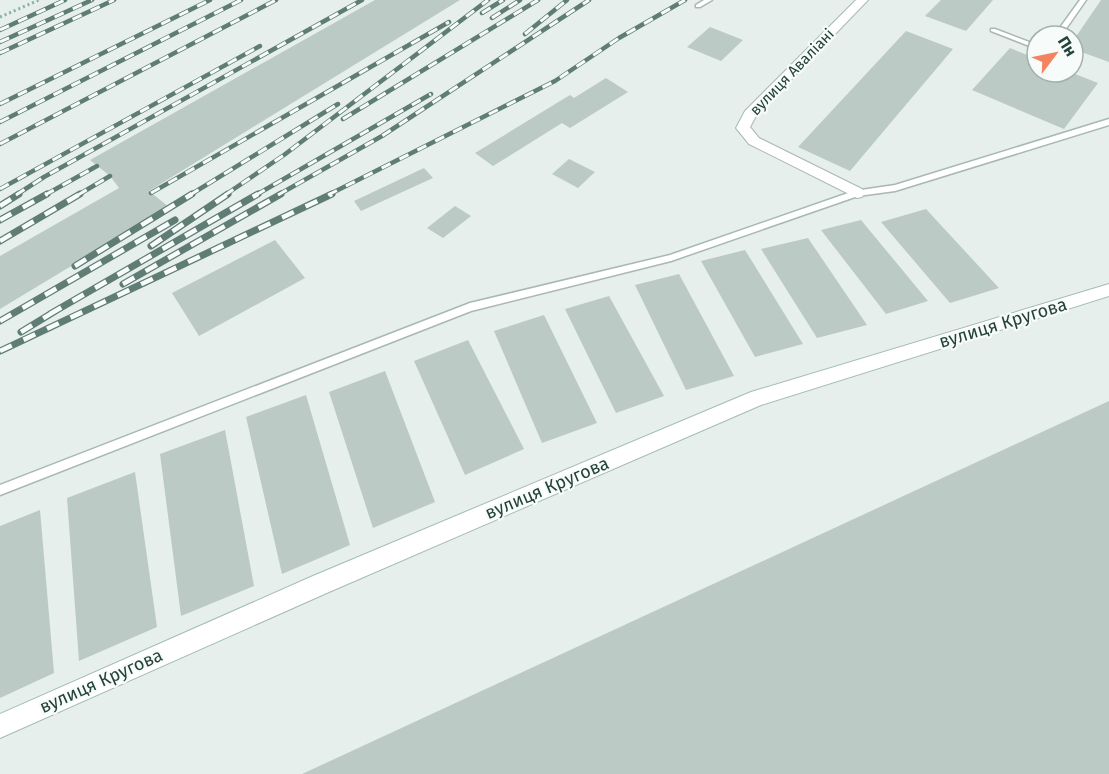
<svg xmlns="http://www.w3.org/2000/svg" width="1109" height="774" viewBox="0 0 1109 774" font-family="'Fira Sans',sans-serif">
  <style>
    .building { fill: #bbcac4 }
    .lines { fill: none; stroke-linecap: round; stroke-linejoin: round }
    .lane-casing { stroke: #a8b8b2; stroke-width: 3 }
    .street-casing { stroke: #a8b8b2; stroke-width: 2 }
    .secondary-casing { stroke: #a4bbb3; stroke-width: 2 }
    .path { stroke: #86b3a5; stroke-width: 3; stroke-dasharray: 2 3; stroke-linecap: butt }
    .lane { fill: #fff; fill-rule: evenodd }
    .street { fill: #fff; fill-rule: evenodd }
    .secondary { fill: #fff; fill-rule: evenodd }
    .rail-far1-casing { stroke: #5f7d75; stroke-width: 4.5 }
    .rail-casing { stroke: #5f7d75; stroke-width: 7 }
    .rail-far1 { stroke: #f7fbf9; stroke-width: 3; stroke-dasharray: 10; stroke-linecap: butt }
    .rail { stroke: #f7fbf9; stroke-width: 4.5; stroke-dasharray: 13; stroke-linecap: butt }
    .labels { text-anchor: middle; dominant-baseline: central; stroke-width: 4.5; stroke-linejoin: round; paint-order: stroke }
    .far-street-label { font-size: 15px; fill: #24423a; stroke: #f7fbf9 }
    .street-label { font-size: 18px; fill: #24423a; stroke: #f7fbf9 }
  </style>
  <rect width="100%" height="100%" fill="#e6efeb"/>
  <path class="building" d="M 375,0 L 460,0 L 149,191 L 169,207 L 0,309 L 0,256 L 119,188 L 110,176 L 90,160 Z
    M 941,0 L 993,0 L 966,31 L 925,16 Z
    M 1101,0 L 1109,0 L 1109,62 L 1073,49 L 1073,41 Z
    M 710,27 L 743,40 L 721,61 L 687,47 Z
    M 906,31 L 953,49 L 850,171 L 798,147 Z
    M 1010,48 L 1037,59 L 1037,72 L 1070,72 L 1098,83 L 1064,129 L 972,90 Z
    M 606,78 L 628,92 L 570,128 L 562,123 L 493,166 L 475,153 L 570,95 L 574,98 Z
    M 569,159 L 595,172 L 578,188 L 552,174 Z
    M 424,168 L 433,178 L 361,211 L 354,201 Z
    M 455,206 L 471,216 L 443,238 L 427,228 Z
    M 926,209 L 999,288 L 950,303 L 881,222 Z
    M 861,220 L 928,301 L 886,314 L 821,230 Z
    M 808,238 L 867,325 L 817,338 L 761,249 Z
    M 275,240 L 305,278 L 199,336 L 172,293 Z
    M 745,250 L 803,344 L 755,357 L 701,261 Z
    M 679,274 L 734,376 L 686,390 L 635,285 Z
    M 609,296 L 664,396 L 616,413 L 565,309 Z
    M 544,315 L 597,423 L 542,443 L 494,331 Z
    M 468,340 L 524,449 L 465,475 L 414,361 Z
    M 385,371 L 435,502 L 373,528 L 329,392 Z
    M 306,395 L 350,545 L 282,574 L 246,417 Z
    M 1109,401 L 1109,774 L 302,774 Z
    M 225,430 L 254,586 L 181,616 L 160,454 Z
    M 135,472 L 157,627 L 79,661 L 67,498 Z
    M 40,510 L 54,673 L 0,698 L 0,526 Z"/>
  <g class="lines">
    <defs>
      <path id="lane" d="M 704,0 L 712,0 L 700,7 L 696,7 L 696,5 Z
        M 1080,0 L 1086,0 L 1061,36 L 1054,36 Z
        M 991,29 L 995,29 L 1037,45 L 1037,49 L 991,31 Z
        M 1109,119 L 1109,125 L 895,191 L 858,196 L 671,261 L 471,311 L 0,495 L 0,485 L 470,303 L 670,255 L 854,191 L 895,185 Z"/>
      <path id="street" d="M 856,0 L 868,0 L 756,116 L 750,127 L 759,138 L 862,189 L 864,193 L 862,197 L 857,198 L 749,144 L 736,128 L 745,111 Z"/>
      <path id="secondary" d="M 1109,284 L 1109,296 L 761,405 L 329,592 L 0,738 L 0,714 L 313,576 L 751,392 Z"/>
    </defs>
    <use href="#lane" class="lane-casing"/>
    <use href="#street" class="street-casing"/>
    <use href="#secondary" class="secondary-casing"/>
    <path class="path" d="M 0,17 L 39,0"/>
    <use href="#lane" class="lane"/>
    <use href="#street" class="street"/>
    <use href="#secondary" class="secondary"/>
    <defs>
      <path id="rail-far1" d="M 482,13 L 503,0
        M 492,18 L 520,0
        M 0,30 L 65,0
        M 525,34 L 567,0
        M 0,42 L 92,0
        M 0,53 L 114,0
        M 0,104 L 210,0
        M 343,119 L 538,0
        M 0,122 L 241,0
        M 0,144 L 276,0
        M 0,189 L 260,46
        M 151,193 L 449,22
        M 16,195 L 44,177 L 362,0
        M 45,195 L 97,166
        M 78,195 L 110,176
        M 190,195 L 338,104
        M 225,195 L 284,155 L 488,0
        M 256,195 L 431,94
        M 278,195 L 382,136 L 589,0
        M 328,195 L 555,81 L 619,38 L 685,0"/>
      <path id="rail" d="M 0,206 L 19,194
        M 0,220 L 47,194
        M 0,241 L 80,194
        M 151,246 L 228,194
        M 75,266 L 192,194
        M 123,284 L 281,194
        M 50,314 L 258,194
        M 0,321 L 175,220
        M 21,332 L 57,310
        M 0,351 L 332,194"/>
    </defs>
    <use href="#rail-far1" class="rail-far1-casing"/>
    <use href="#rail" class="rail-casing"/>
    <use href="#rail-far1" class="rail-far1"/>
    <use href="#rail" class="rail"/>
  </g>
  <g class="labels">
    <g class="far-street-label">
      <text transform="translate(792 72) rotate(-46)">вулиця Аваліані</text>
    </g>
    <g class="street-label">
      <text transform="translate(1003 323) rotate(-17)">вулиця Кругова</text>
      <text transform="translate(547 488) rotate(-23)">вулиця Кругова</text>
      <text transform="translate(101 681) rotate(-24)">вулиця Кругова</text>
    </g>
  </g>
  <g transform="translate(1055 54) rotate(58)"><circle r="28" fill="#f7fbf9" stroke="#a3b1ad" stroke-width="1.5"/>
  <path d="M0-4.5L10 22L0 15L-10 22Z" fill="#f4845f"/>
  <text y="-9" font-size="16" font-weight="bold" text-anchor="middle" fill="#24423a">Пн</text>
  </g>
</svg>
